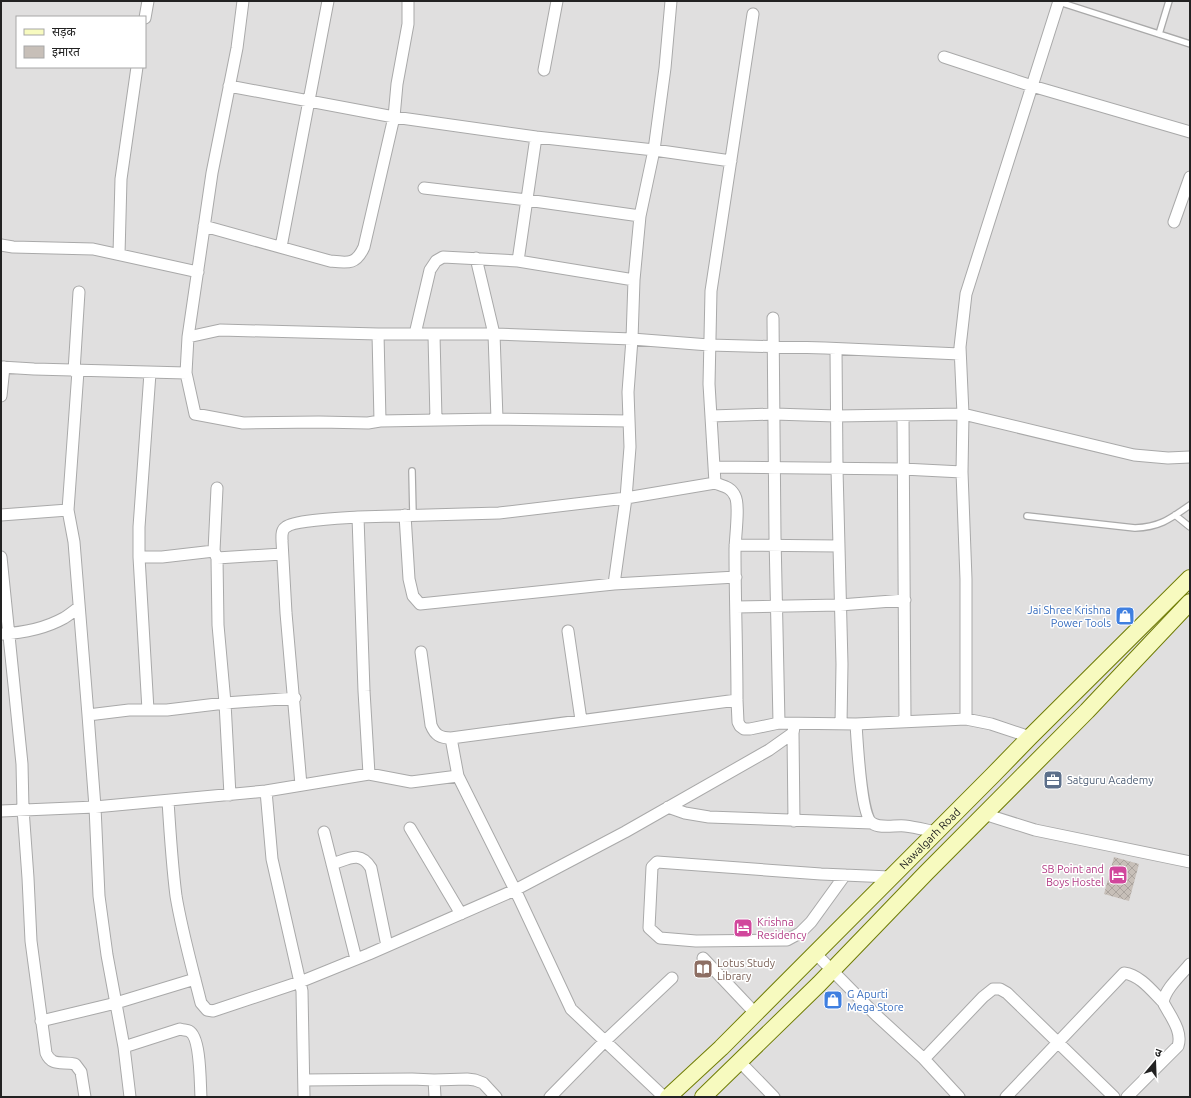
<svg xmlns="http://www.w3.org/2000/svg" width="1191" height="1098" viewBox="0 0 1191 1098" font-family="Ubuntu,'Noto Sans Devanagari',sans-serif">
  <style>
    .residential { fill: #e0dfdf; fill-rule: evenodd }
    .building { fill: url(#building-cross-hatch) }
    .lines { fill: none; stroke-linecap: round; stroke-linejoin: round }
    .lane-casing { stroke: #a9a9a9; stroke-width: 8 }
    .street-casing { stroke: #a9a9a9; stroke-width: 13 }
    .secondary-casing { stroke: #707d05; stroke-width: 18 }
    .lane { stroke: #fff; stroke-width: 5.5 }
    .street { stroke: #fff; stroke-width: 11 }
    .secondary { stroke: #f7fabf; stroke-width: 16 }
    .labels { text-anchor: middle; dominant-baseline: central; stroke-width: 3; stroke-linejoin: round; paint-order: stroke }
    .shop-label { font-size: 11px; fill: #366cbe; stroke: #fff; text-anchor: end }
    .service-label { font-size: 11px; fill: #4e5e75; stroke: #fff; text-anchor: start }
    .street-label { font-size: 11px; fill: #222; stroke: #fff }
    .hotel-label { font-size: 11px; fill: #b23c85; stroke: #fff; text-anchor: end }
    .education-label { font-size: 11px; fill: #785e54; stroke: #fff; text-anchor: start }
  </style>
  <defs>
    <pattern id="building-cross-hatch" width="8" height="8" patternUnits="userSpaceOnUse"><rect width="8" height="8" fill="#c7bfb8"/><path d="M0 0l8 8M0 8l8-8" fill="none" stroke="#aba49e"/></pattern>
  </defs>
  <rect width="100%" height="100%" fill="#f2efe9"/>
  <path class="residential" d="M 1,1 L 1190,1 L 1190,1097 L 1,1097 ZM 17,17 L 145,17 L 145,67 L 17,67 Z"/>
  <path class="building" d="M 1114,857 L 1139,864 L 1129,901 L 1104,894 Z"/>
  <g class="lines">
    <defs>
      <path id="lane" d="M 1059,2 L 1190,44
        M 1159,34 L 1169,1
        M 412,471 L 413,515
        M 1175,515 L 1190,527
        M 1027,516 L 1135,528 C 1160,527 1170,519 1190,505"/>
      <path id="street" d="M 1059,1 L 1032,86 L 1190,132
        M 145,18 L 148,1
        M 944,57 L 1032,86 L 966,294 L 960,347 L 963,414 L 962,472 L 966,579 L 966,719
        M 544,70 L 557,1
        M 229,86 L 394,117 L 536,137 L 654,150 L 731,161
        M 424,188 L 527,200 L 640,216
        M 1174,222 L 1190,177
        M 204,226 L 330,261 C 348,263 356,265 364,247 L 394,117 L 397,84 L 408,24 L 408,1
        M 1,245 L 13,247 L 93,249 L 198,272
        M 281,247 L 328,1
        M 119,254 L 121,179 L 137,67
        M 476,258 L 494,334 L 497,419
        M 518,261 L 634,280
        M 773,318 L 775,537 L 779,723
        M 378,334 L 494,334 L 632,339 L 709,345 L 825,348 L 960,354
        M 415,334 L 430,270 L 436,261 L 443,257 L 518,261 L 536,137
        M 434,335 L 436,420
        M 836,349 L 837,469 L 842,664 L 841,724
        M 1,367 L 34,369 L 186,373 L 195,414 L 243,423 L 319,422 L 368,423 L 380,421 L 378,334 L 220,330 L 188,337 L 212,173 L 237,48 L 243,1
        M 74,371 L 79,292
        M 78,371 L 68,510 L 74,542 L 88,715
        M 150,373 L 139,527 L 139,557 L 162,557 L 214,551 L 217,558 L 218,625 L 225,703 L 230,795
        M 186,373 L 188,337
        M 1,396 L 4,367
        M 903,415 L 905,721
        M 711,416 L 774,414 L 836,416 L 963,414 L 1134,455 L 1168,458 L 1190,457
        M 380,421 L 497,419 L 629,421
        M 714,467 L 903,469 L 962,472
        M 715,483 L 709,384 L 711,291 L 753,14
        M 1,515 L 68,510
        M 405,515 L 409,579 L 413,596 L 420,604 L 614,584 L 736,577
        M 735,545 L 839,546
        M 214,551 L 217,488
        M 1,557 L 22,764 L 23,809 L 28,878 L 31,941 L 46,1053 C 52,1067 62,1061 75,1064 L 81,1072 L 85,1097
        M 139,557 L 148,710
        M 217,558 L 282,554
        M 614,584 L 626,498 L 630,447 L 628,392 L 632,339 L 634,280 L 640,216 L 654,150 L 665,68 L 671,1
        M 736,607 L 840,605 L 905,600
        M 568,631 L 581,720
        M 1,634 C 22,633 46,628 64,618 C 69,615 74,611 79,607
        M 421,652 L 431,725 C 435,735 440,738 451,738 L 458,776
        M 451,738 L 737,700
        M 369,774 L 364,691 L 358,517 L 499,513 L 626,498 L 715,483 C 723,486 731,487 735,496 C 740,505 735,538 735,550 C 735,600 737,650 737,700 L 738,722 L 740,726 L 744,729 L 750,729 L 779,723 L 856,724
        M 301,785 L 286,613 L 282,541 C 282,536 281,530 286,527 C 294,520 345,518 358,517
        M 266,791 L 369,774 L 411,782 L 458,776 L 519,898 L 571,1009 L 664,1097
        M 168,801 C 170,833 172,864 176,896 C 182,932 192,967 201,1003 L 207,1010 L 213,1011 L 300,982 L 369,954 L 515,890 L 625,832 L 769,750 L 793,733
        M 668,807 L 685,813 L 709,817 L 872,823
        M 1,811 L 95,807 L 266,791 L 272,859 L 302,991 L 304,1097
        M 984,814 L 1035,830 L 1190,862
        M 794,821 L 793,733 L 794,727
        M 410,828 L 461,914
        M 324,832 L 356,959
        M 936,832 C 926,830 915,827 905,826 C 895,825 880,829 872,823 C 861,816 857,739 856,724 L 966,719 L 991,724 L 1030,737
        M 332,864 C 349,859 360,850 371,868 L 387,946
        M 845,875 L 811,922 L 800,933 L 787,940 L 696,941 L 660,938 L 649,928 L 652,867 L 657,862 L 821,874 L 890,877
        M 815,953 L 876,1015 L 924,1059 L 959,1097
        M 703,958 L 755,1013
        M 41,1021 L 116,1003 L 195,979
        M 124,1047 L 180,1029 C 182,1030 187,1030 189,1031 C 201,1037 200,1084 201,1097
        M 924,1059 L 983,997 L 993,989 L 1000,989 L 1007,993 L 1114,1097
        M 740,1062 L 774,1097
        M 304,1080 L 412,1079 L 434,1080 L 467,1079 L 475,1080 L 483,1083 L 496,1097
        M 434,1080 L 435,1097
        M 130,1097 L 124,1047 L 107,955 L 99,896 L 95,807 L 88,715 L 129,710 L 167,710 L 225,703 L 295,698
        M 550,1097 L 605,1041 L 672,978
        M 1006,1097 L 1124,973 C 1140,975 1152,991 1163,1002
        M 1127,1097 L 1178,1046 C 1183,1031 1170,1016 1163,1002 C 1166,988 1180,976 1190,964"/>
      <g id="secondary">
        <path id="s1" d="M 668,1097 L 721,1048 L 993,775 L 1030,737 L 1190,578"/>
        <path d="M 703,1097 L 819,984 L 926,873 L 1087,711 L 1190,602"/>
      </g>
    </defs>
    <use href="#lane" class="lane-casing"/>
    <use href="#street" class="street-casing"/>
    <use href="#secondary" class="secondary-casing"/>
    <use href="#lane" class="lane"/>
    <use href="#street" class="street"/>
    <use href="#secondary" class="secondary"/>
  </g>
  <defs>
    <symbol id="shop-square" viewBox="-11 -11 22 22"><rect x="-9" y="-9" width="18" height="18" rx="4" fill="#3f7fe0" stroke="#fff"/><path d="M-5-2.5h2.3a2.7 3.5 0 0 1 5.4 0H5L5.5 6h-11ZM-1.5-2.5h3a1.5 2.3 0 0 0-3 0Z" fill="#fff"/></symbol>
    <symbol id="office-square" viewBox="-11 -11 22 22"><rect x="-9" y="-9" width="18" height="18" rx="4" fill="#5c6f8a" stroke="#fff"/><path d="M-6-3h4V-5.5h4V-3h4V5H-6ZM-1-4.5V-3h2v-1.5ZM-6 0V1H6V0Z" fill="#fff"/></symbol>
    <symbol id="hotel-square" viewBox="-11 -11 22 22"><rect x="-9" y="-9" width="18" height="18" rx="4" fill="#d1479c" stroke="#fff"/><path d="M-6-4.5h1.5V1H6V5H4.5V3h-9V5H-6ZM-4 0a1.8 1.8 0 1 1 3.6 0ZM.5 0V-2.5h3Q6-2.5 6 0Z" fill="#fff"/></symbol>
    <symbol id="library-square" viewBox="-11 -11 22 22"><rect x="-9" y="-9" width="18" height="18" rx="4" fill="#8d6e63" stroke="#fff"/><path d="M-6-4Q-3-5.5-.7-3.5V5Q-3 3-6 4ZM6-4Q3-5.5 .7-3.5V5Q3 3 6 4Z" fill="#fff"/></symbol>
  </defs>
  <g fill-rule="evenodd">
    <use href="#shop-square" x="1114" y="605" width="22" height="22"/>
    <use href="#office-square" x="1042" y="769" width="22" height="22"/>
    <use href="#hotel-square" x="1107" y="864" width="22" height="22"/>
    <use href="#hotel-square" x="732" y="917" width="22" height="22"/>
    <use href="#library-square" x="692" y="958" width="22" height="22"/>
    <use href="#shop-square" x="822" y="989" width="22" height="22"/>
  </g>
  <g class="labels">
    <g class="shop-label">
      <text x="1111" y="610">Jai Shree Krishna<tspan x="1111" dy="13">Power Tools</tspan></text>
      <text x="847" y="994" text-anchor="start">G Apurti<tspan x="847" dy="13">Mega Store</tspan></text>
    </g>
    <g class="service-label">
      <text x="1067" y="780">Satguru Academy</text>
    </g>
    <g class="street-label">
      <text stroke="none"><textPath href="#s1" startOffset="368">Nawalgarh Road</textPath></text>
    </g>
    <g class="hotel-label">
      <text x="1104" y="869">SB Point and<tspan x="1104" dy="13">Boys Hostel</tspan></text>
      <text x="757" y="922" text-anchor="start">Krishna<tspan x="757" dy="13">Residency</tspan></text>
    </g>
    <g class="education-label">
      <text x="717" y="963">Lotus Study<tspan x="717" dy="13">Library</tspan></text>
    </g>
  </g>
  <rect width="1191" height="1098" fill="none" stroke="#222222" stroke-width="4"/>
  <rect x="16" y="16" width="130" height="52" fill="#ffffff" stroke="#a7a7a7"/>
  <rect x="24" y="29" width="20" height="6" fill="#f7fabf" stroke="#a7a7a7"/>
  <text x="52" y="36" font-size="12" fill="#222222">सड़क</text>
  <rect x="24" y="46" width="20" height="12" fill="#c7bfb8" stroke="#a7a7a7"/>
  <text x="52" y="56" font-size="12" fill="#222222">इमारत</text>
  <g transform="translate(1155 1062) rotate(19)" stroke="#ffffff" stroke-width="3" paint-order="stroke">
  <path d="M0-3L7 15L0 10L-7 15Z" fill="#222222"/>
  <text y="-6" font-size="11" font-weight="bold" text-anchor="middle" fill="#222222">उ</text>
  </g>
</svg>
